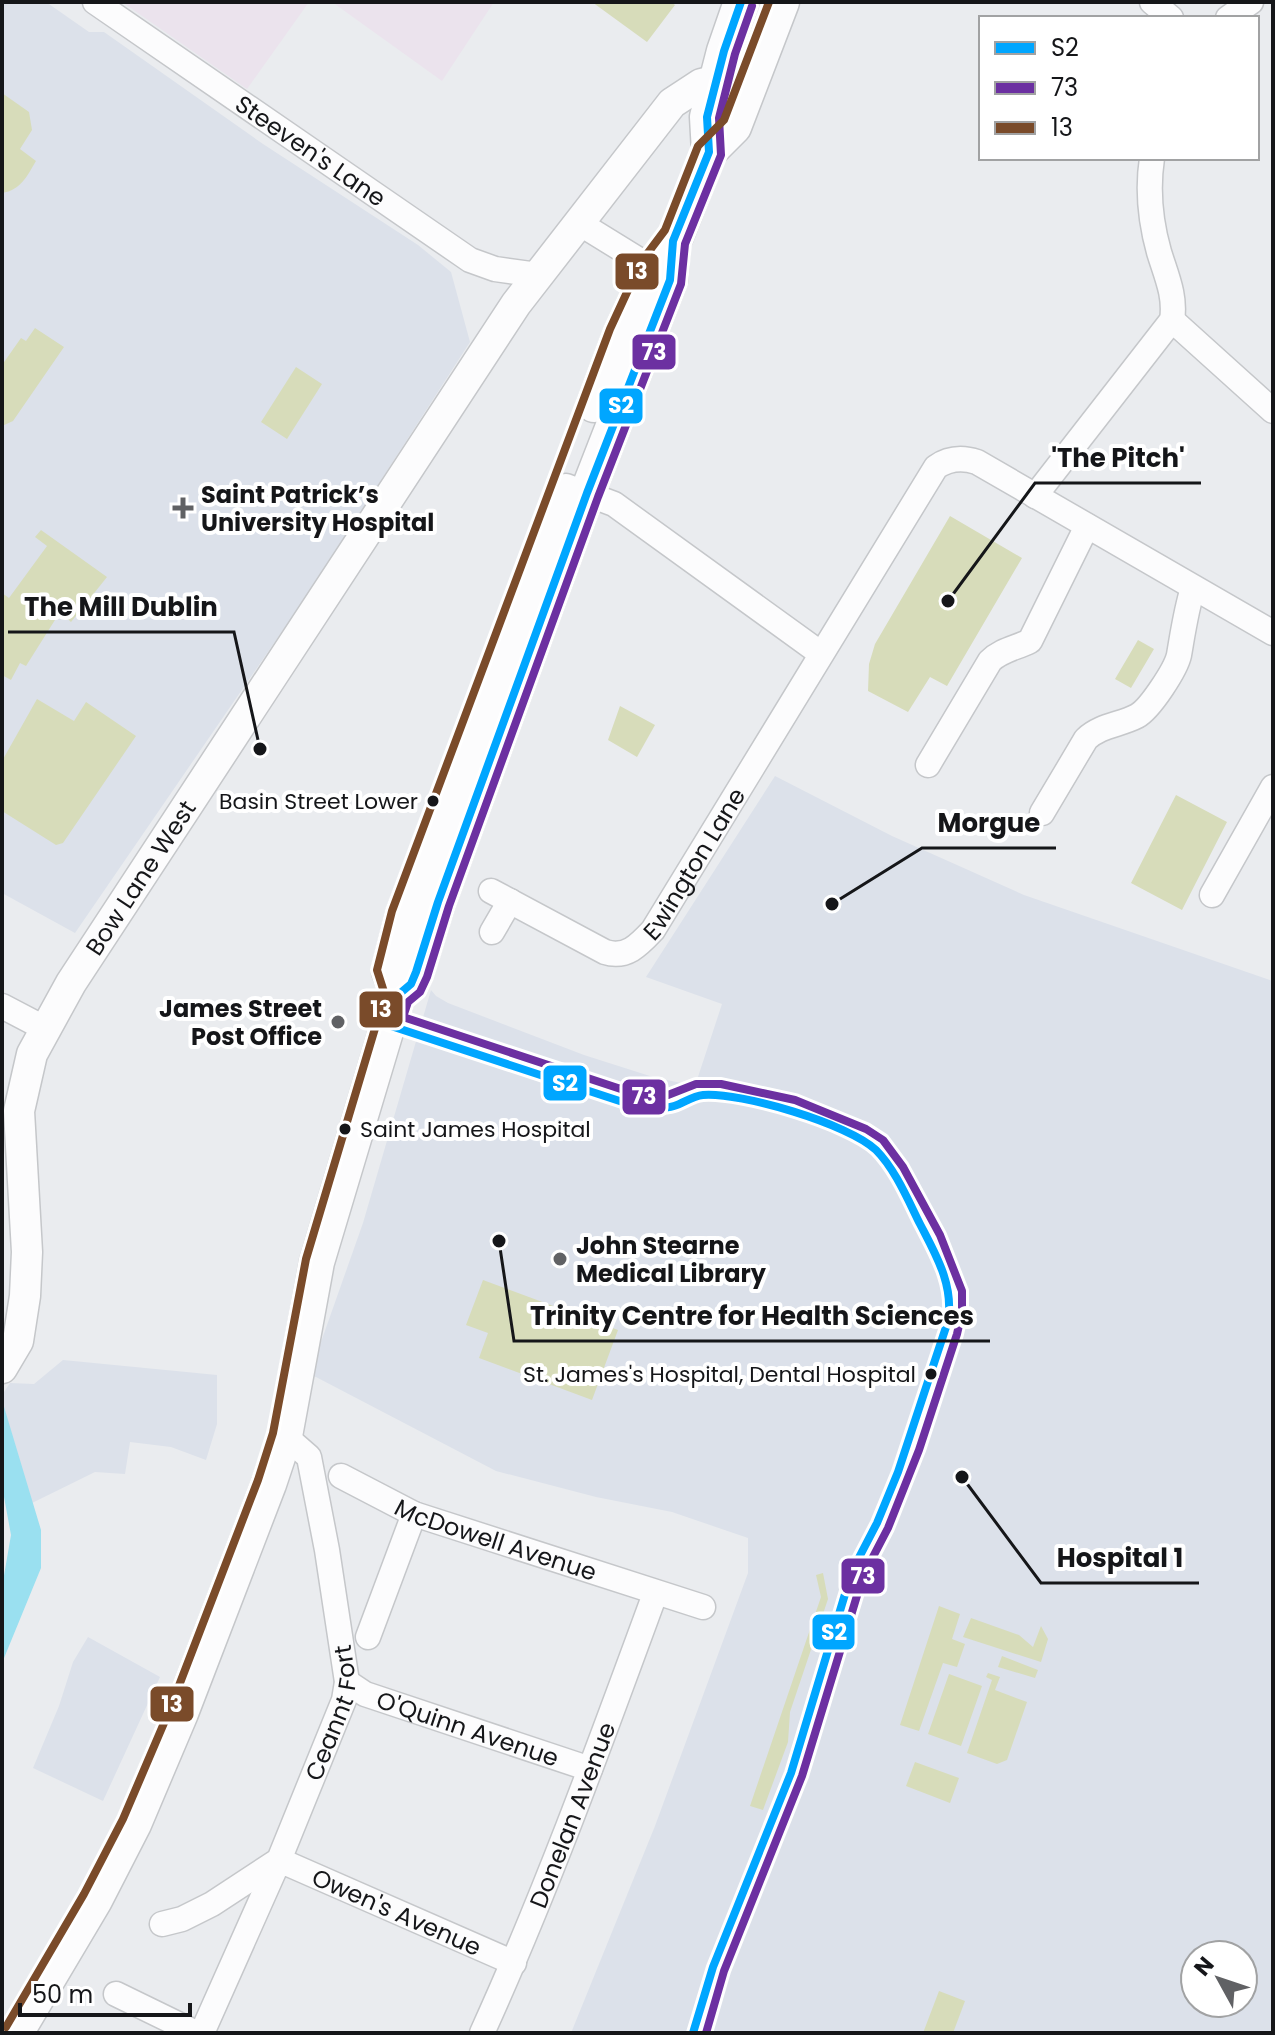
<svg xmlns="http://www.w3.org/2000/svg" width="1275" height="2035" viewBox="0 0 1275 2035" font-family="Poppins,sans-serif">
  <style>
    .built { fill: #dce1ea; fill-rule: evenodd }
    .industrial { fill: #ebe3ed }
    .green { fill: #d7dcba }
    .water { fill: #9ae0f0 }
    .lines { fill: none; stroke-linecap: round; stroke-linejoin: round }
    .minor-casing { stroke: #c5c7ca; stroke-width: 27 }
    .tertiary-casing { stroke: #c5c7ca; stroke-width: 33 }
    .secondary-casing { stroke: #c5c7ca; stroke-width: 37 }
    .minor { stroke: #fcfcfd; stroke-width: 24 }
    .tertiary { stroke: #fcfcfd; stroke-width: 30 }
    .secondary { stroke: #fcfcfd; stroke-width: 34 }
    .bus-1-casing { stroke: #fff; stroke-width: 14 }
    .bus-2-casing { stroke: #fff; stroke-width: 14 }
    .bus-3-casing { stroke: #fff; stroke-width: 14 }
    .bus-1 { stroke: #00a6ff; stroke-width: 8 }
    .bus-2 { stroke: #6c30a1; stroke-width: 8 }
    .bus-3 { stroke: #7a4b2a; stroke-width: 8 }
    .poi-dot { fill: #606164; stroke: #fff; stroke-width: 3 }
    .bus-dot { fill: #151619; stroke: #fff; stroke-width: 3 }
    .labels { text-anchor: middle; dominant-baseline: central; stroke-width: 8; stroke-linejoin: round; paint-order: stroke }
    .bus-label { font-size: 22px; fill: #151619; stroke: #fff; text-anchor: end }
    .street-label { font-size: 24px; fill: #151619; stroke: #fff }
    .poi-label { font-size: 24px; font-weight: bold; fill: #151619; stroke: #fff; text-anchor: start }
    .leader { fill: none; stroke: #151619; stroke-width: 3 }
    .callout-dot { fill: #151619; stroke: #fff; stroke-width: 3 }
    .callout-label { font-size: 26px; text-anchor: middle; font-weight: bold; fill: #151619; stroke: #fff; stroke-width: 8; stroke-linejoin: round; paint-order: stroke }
    .line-badge { stroke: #fff; stroke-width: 3 }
    .badge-label { font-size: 22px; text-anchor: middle; font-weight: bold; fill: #fff }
  </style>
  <rect width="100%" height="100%" fill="#eaecef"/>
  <path class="built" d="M 2,2 L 46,2 L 89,32 L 104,32 L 263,144 L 418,245 L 451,272 L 470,342 L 309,592 L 75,933 L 2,893 Z
    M 775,776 L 892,836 L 1024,895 L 1273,981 L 1273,2033 L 571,2033 L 655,1826 L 748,1573 L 748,1538 L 672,1512 L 596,1497 L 496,1471 L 316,1377 L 309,1376 L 363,1223 L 431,990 L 436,996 L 448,1003 L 584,1055 L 653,1077 L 695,1086 L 722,1004 L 646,977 ZM 1195,1955 L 1243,1955 L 1243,2003 L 1195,2003 Z
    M 63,1360 L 217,1375 L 217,1424 L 206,1460 L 171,1447 L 130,1442 L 125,1474 L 95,1472 L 32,1503 L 2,1402 L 2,1395 L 10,1383 L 34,1384 Z
    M 88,1637 L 160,1677 L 103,1801 L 33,1768 L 59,1706 L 73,1662 Z"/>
  <path class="industrial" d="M 122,2 L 309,2 L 247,89 Z
    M 332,2 L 494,2 L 442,81 Z"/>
  <path class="green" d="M 592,2 L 671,2 L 675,5 L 647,42 Z
    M 2,93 L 29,112 L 32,130 L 20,149 L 36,161 C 27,176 21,190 2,193 Z
    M 35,328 L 64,347 L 13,421 L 2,426 L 2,365 L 21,338 L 26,341 Z
    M 296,367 L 322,384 L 287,439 L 261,422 Z
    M 950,516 L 1022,558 L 947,686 L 930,677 L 908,712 L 868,691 L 869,664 L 875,644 Z
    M 41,530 L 107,577 L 71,622 L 60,612 L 26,666 L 20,663 L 11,680 L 2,675 L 2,593 L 9,598 L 47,546 L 35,537 Z
    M 1138,640 L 1154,649 L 1131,688 L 1115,679 Z
    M 37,699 L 74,721 L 86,702 L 136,736 L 63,843 L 56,845 L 2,811 L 2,761 Z
    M 620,706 L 655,725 L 637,757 L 608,740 Z
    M 1176,795 L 1227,822 L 1182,910 L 1131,883 Z
    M 483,1280 L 618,1330 L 592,1400 L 479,1358 L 488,1333 L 466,1325 Z
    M 823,1573 L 828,1599 L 790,1712 L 788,1742 L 763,1810 L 750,1806 L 821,1597 L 816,1575 Z
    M 939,1606 L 960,1614 L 952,1639 L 965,1644 L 957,1667 L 943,1663 L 919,1731 L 900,1725 Z
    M 971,1618 L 1019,1635 L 1033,1647 L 1041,1626 L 1048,1639 L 1041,1662 L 963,1637 Z
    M 1002,1656 L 1038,1670 L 1035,1678 L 998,1667 Z
    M 988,1673 L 1000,1677 L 995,1690 L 1027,1702 L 1007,1760 L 997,1764 L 967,1753 L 992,1680 L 986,1677 Z
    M 949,1674 L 982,1686 L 961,1746 L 928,1734 Z
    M 915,1762 L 959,1778 L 950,1803 L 906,1786 Z
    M 939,1991 L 965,2001 L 953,2033 L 923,2033 Z"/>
  <path class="water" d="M 2,1400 L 41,1530 L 41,1568 L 2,1663 L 2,1587 L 11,1535 L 2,1486 Z"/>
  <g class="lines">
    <defs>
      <g id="minor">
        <path id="s1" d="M 95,2 L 470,260 L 495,269 L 538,275"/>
        <path d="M 1152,2 L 1171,18"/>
        <path d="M 1228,18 L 1251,2"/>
        <path d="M 579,223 L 665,276"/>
        <path d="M 1172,320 L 1273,411"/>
        <path d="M 566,486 L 614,504 L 820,653"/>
        <path d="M 1035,496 L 1172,320 C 1176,296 1166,275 1159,252 C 1150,220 1147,191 1152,158"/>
        <path d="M 928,765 L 990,661 C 1001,650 1016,648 1030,641 L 1087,526"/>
        <path d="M 1042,813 L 1086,739 C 1101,725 1120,725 1137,716 C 1150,709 1176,669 1179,655 C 1183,632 1186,610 1193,588"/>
        <path id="s2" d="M 491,891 L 605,952 C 626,959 639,945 653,930 L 936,467 C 949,458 962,457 977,462 L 1273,633"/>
        <path d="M 1212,895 L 1273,787"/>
        <path d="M 492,932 L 510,901"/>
        <path d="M 2,1006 L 46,1029"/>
        <path id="s3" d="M 341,1476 L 414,1514 L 703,1607"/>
        <path d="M 368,1637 L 414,1514"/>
        <path id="s4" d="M 347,1682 L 365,1694 L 590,1769"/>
        <path id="s5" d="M 162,1924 L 182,1919 L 212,1904 L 279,1860 L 344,1700 L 347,1682 L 327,1550 L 309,1457 L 285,1436"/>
        <path d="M 116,1994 L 196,2033"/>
        <path id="s6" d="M 202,2033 L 279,1860 L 514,1963"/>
        <path id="s7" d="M 482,2033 C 547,1890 601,1741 655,1594"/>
      </g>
      <g id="tertiary">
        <path id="s8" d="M 2,1368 L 18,1341 L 25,1296 L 27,1252 L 19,1111 L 32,1054 L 71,983 L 516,304 L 672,103 L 701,84 L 735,76"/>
      </g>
      <path id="secondary" d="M 709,152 L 707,117 L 724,51 L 741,2
        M 594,405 L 621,333 L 651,268 L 676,236 L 709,152 L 734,127 L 782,2
        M 398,995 L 389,971 L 403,915 L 559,503
        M 16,2033 L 95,1900 L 134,1824 L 181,1713 L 269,1484 L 285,1436 L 317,1262 L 388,1025 L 398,995 L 411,984 L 416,972 L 438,902 L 587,493 L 670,280 L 673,241"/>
    </defs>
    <use href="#minor" class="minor-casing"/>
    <use href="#tertiary" class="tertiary-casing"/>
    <use href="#secondary" class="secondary-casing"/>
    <use href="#minor" class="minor"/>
    <use href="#tertiary" class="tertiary"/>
    <use href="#secondary" class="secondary"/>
    <defs>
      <path id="bus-1" d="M 693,2033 L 713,1967 L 791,1773 L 852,1571 L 877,1523 L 898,1472 L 948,1321 C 954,1285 936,1255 920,1224 C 908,1200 895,1169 876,1150 C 849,1124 741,1092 703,1095 C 692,1096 684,1103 674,1106 C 665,1109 654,1108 644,1109 L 388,1025 L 398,995 L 411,984 L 416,972 L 438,902 L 587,493 L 670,280 L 673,241 L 709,152 L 707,117 L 724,51 L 741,2"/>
      <path id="bus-2" d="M 706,2033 L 724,1971 L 802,1776 L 863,1576 L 888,1528 L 919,1450 L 957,1334 L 962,1312 L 962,1291 L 940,1235 L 903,1167 L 883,1140 L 866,1129 L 795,1100 L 721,1084 L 696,1084 L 668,1095 L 645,1097 L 403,1017 L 408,1002 L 420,992 L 427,977 L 449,906 L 598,497 L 681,284 L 685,244 L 721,155 L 719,118 L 735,54 L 752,6"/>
      <path id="bus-3" d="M 6,2027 L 84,1894 L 123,1819 L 170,1709 L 258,1480 L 273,1433 L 306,1259 L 385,995 L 377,970 L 392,911 L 610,329 L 641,262 L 665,230 L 698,146 L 724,120 L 769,2"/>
    </defs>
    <use href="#bus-1" class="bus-1-casing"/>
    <use href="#bus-2" class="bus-2-casing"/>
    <use href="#bus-3" class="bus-3-casing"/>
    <use href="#bus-1" class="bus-1"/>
    <use href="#bus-2" class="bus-2"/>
    <use href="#bus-3" class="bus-3"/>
  </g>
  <g class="poi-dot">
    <path d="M179 496h8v8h8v8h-8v8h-8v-8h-8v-8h8z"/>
    <circle cx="338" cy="1022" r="8"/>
    <circle cx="560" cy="1259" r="8"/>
  </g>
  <g class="bus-dot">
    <circle cx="433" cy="801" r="7"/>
    <circle cx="345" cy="1129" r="7"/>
    <circle cx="931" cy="1374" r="7"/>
  </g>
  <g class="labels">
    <g class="bus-label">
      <text x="418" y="801">Basin Street Lower</text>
      <text x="360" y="1129" text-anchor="start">Saint James Hospital</text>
      <text x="916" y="1374">St. James's Hospital, Dental Hospital</text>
    </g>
    <g class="street-label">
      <text stroke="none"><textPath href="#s1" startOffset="262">Steeven's Lane</textPath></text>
      <text stroke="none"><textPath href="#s2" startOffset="264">Ewington Lane</textPath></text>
      <text stroke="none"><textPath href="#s8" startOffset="528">Bow Lane West</textPath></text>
      <text stroke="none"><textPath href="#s3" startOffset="168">McDowell Avenue</textPath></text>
      <text stroke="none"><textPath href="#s5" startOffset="292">Ceannt Fort</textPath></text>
      <text stroke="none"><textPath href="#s4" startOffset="130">O'Quinn Avenue</textPath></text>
      <text stroke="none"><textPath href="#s7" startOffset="236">Donelan Avenue</textPath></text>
      <text stroke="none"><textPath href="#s6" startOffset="318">Owen's Avenue</textPath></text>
    </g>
    <g class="poi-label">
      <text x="201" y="494">Saint Patrick’s<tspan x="201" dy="28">University Hospital</tspan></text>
      <text x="322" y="1008" text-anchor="end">James Street<tspan x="322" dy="28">Post Office</tspan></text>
      <text x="576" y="1245">John Stearne<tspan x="576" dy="28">Medical Library</tspan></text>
    </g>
  </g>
  <path class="leader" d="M948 601L1035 483H1201M260 749L234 632H8M832 904L922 848H1056M499 1241L514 1341H990M962 1477L1041 1583H1199"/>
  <g class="callout-dot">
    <circle cx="948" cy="601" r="8"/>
    <circle cx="260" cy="749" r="8"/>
    <circle cx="832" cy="904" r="8"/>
    <circle cx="499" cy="1241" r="8"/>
    <circle cx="962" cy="1477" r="8"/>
  </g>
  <g class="callout-label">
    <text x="1118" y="467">'The Pitch'</text>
    <text x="121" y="616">The Mill Dublin</text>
    <text x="989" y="832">Morgue</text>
    <text x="752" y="1325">Trinity Centre for Health Sciences</text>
    <text x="1120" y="1567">Hospital 1</text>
  </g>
  <g class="line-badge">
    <rect x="614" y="252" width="46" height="39" rx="8" fill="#7a4b2a"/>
    <rect x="631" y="333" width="46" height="38" rx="8" fill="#6c30a1"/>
    <rect x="598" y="387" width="46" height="38" rx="8" fill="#00a6ff"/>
    <rect x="358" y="990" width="46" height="39" rx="8" fill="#7a4b2a"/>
    <rect x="542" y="1064" width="46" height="38" rx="8" fill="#00a6ff"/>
    <rect x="621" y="1078" width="46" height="38" rx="8" fill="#6c30a1"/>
    <rect x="840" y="1557" width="46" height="38" rx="8" fill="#6c30a1"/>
    <rect x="811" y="1613" width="45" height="38" rx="8" fill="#00a6ff"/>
    <rect x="149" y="1685" width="46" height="38" rx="8" fill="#7a4b2a"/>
  </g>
  <g class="badge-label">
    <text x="637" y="279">13</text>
    <text x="654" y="360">73</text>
    <text x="621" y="413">S2</text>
    <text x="381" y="1017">13</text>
    <text x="565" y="1091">S2</text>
    <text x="644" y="1104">73</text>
    <text x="863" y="1584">73</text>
    <text x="834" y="1640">S2</text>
    <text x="172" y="1712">13</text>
  </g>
  <rect width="1275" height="2035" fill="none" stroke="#151619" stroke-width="8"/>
  <rect x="979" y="16" width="280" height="144" fill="#ffffff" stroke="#a1a2a3" stroke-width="2"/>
  <rect x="995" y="42" width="40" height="12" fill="#00a6ff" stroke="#a1a2a3" stroke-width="2"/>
  <text x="1051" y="56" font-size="24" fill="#151619">S2</text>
  <rect x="995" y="82" width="40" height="12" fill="#6c30a1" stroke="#a1a2a3" stroke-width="2"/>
  <text x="1051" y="96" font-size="24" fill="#151619">73</text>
  <rect x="995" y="122" width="40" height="12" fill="#7a4b2a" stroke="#a1a2a3" stroke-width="2"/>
  <text x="1051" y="136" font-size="24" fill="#151619">13</text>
  <g transform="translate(1219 1979) rotate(310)"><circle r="38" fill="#ffffff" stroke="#a1a2a3" stroke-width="2"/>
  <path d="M0-6L14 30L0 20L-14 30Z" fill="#606164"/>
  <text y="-12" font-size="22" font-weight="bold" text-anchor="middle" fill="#151619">N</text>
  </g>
  <path d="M20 2003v12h170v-12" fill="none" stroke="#151619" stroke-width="4"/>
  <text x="32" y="2003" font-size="24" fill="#151619" stroke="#ffffff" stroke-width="6" paint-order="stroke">50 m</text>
</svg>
